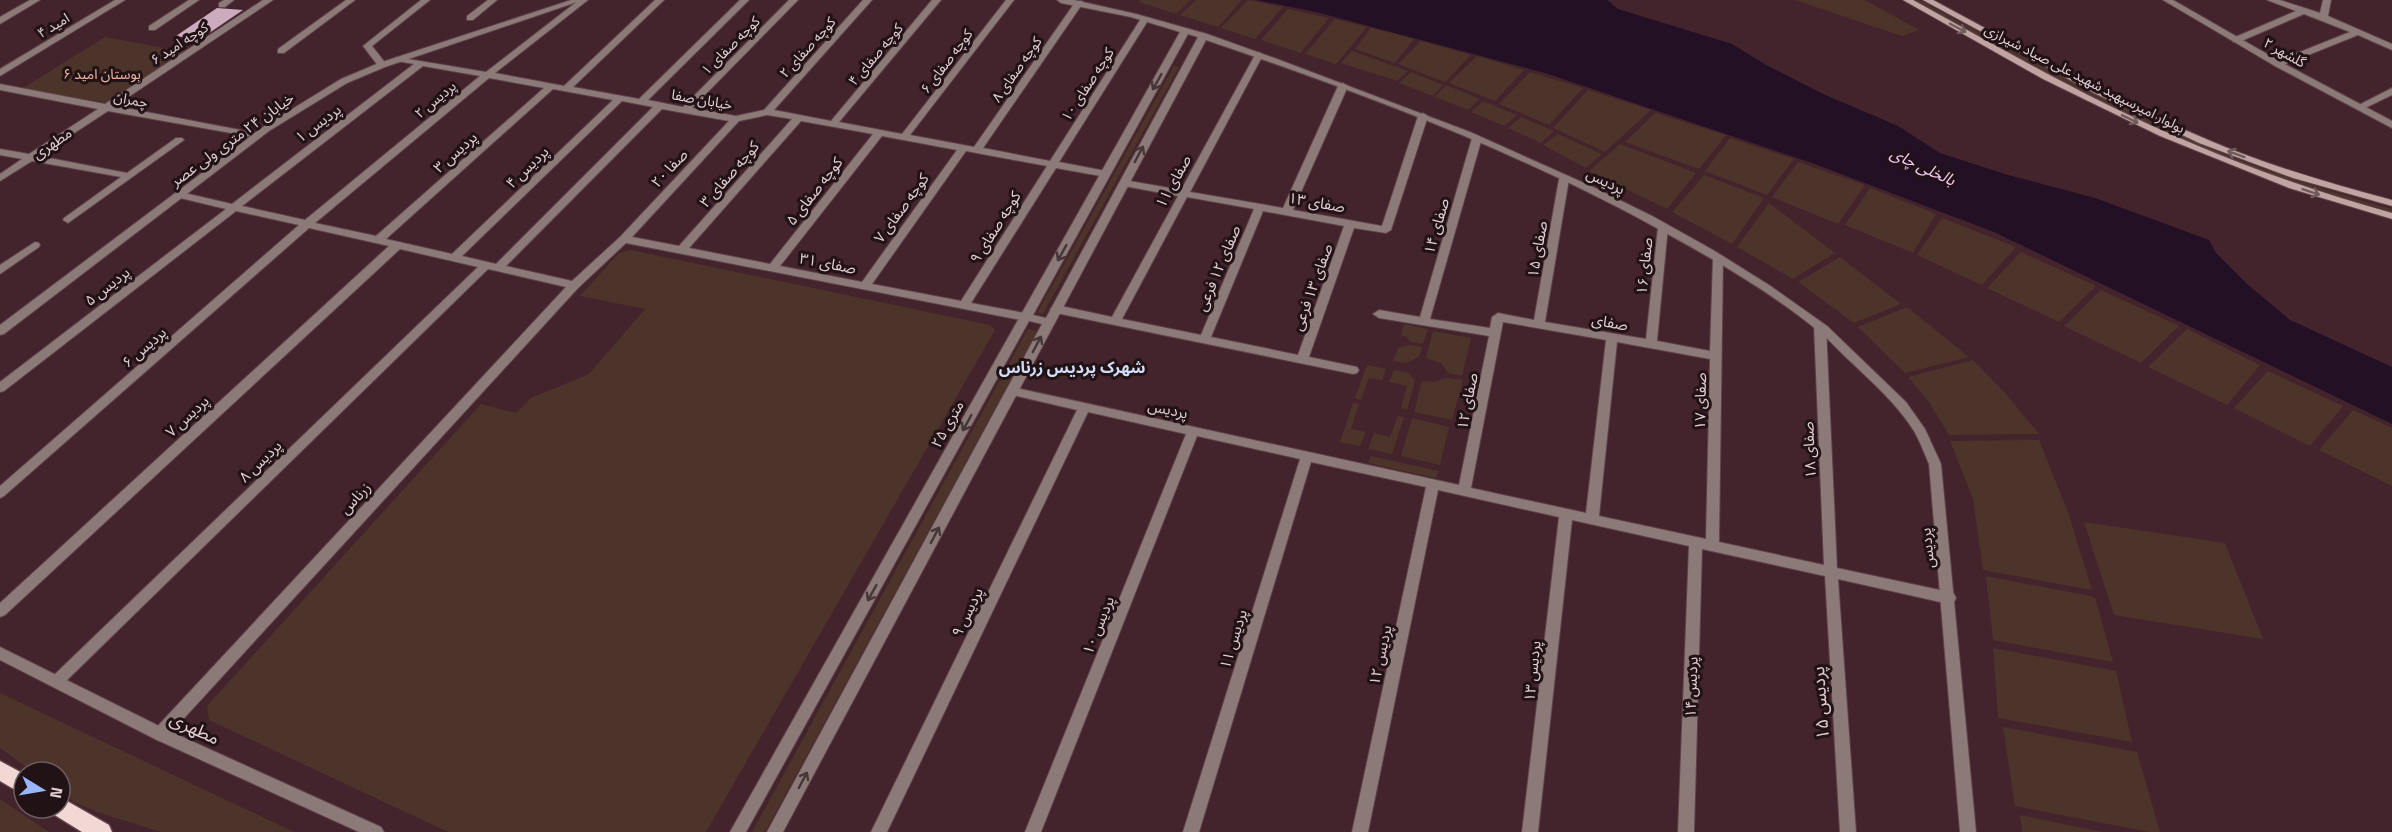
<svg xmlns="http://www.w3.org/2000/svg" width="2392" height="832" viewBox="0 0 2392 832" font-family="'Titillium Web','Noto Sans Arabic',sans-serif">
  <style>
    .green { fill: #4d342a }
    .water { fill: #231024 }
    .building { fill: #cdabbe }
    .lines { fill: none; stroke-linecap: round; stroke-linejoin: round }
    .minor-casing { stroke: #60424a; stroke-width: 2 }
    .tertiary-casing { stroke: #60424a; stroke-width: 2 }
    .secondary-casing { stroke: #60424a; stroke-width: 2 }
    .trunk-casing { stroke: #60424a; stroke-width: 3 }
    .minor { fill: #8b7a78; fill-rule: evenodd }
    .tertiary { fill: #8b7a78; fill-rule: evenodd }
    .secondary { fill: #bfa4a2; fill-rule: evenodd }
    .trunk { fill: #f2d8d5; fill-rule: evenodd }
    .oneway { stroke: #705b5c }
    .oneway2 { stroke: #453638 }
    .labels { text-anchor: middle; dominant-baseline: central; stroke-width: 6; stroke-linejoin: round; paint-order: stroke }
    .far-street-label { font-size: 14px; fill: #e2cdd2; stroke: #201215 }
    .far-park-label { font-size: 14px; fill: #f1b49d; stroke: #201215 }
    .street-label { font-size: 15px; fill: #e2cdd2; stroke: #201215 }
    .water-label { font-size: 16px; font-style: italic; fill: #f4c8f6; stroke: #201215 }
    .neighbourhood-label { font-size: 16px; font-weight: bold; fill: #d2def9; stroke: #201215 }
    .near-street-label { font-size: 18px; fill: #e2cdd2; stroke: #201215 }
  </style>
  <rect width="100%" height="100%" fill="#43232c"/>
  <path class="green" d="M 1141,0 L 1190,0 L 1176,14 L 1139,2 Z
    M 1196,0 L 1242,0 L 1218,27 L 1180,15 Z
    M 1248,0 L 1283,7 L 1255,39 L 1221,28 Z
    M 1795,0 L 1865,0 L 1919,30 L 1902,36 Z
    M 1912,0 L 1919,0 C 2010,49 2100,100 2194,141 C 2258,169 2325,190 2392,209 L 2392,212 C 2317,192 2241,167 2169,134 C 2081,93 1997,46 1912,0 Z
    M 1288,9 L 1329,18 L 1300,53 L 1261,40 Z
    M 1335,19 L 1367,27 L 1336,64 L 1305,54 Z
    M 1371,28 L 1372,28 L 1414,39 L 1395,63 L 1355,49 Z
    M 105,37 L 186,52 L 108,103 L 23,88 Z
    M 1421,41 L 1471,55 L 1445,82 L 1398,64 Z
    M 1352,51 L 1408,71 L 1397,81 L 1341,63 Z
    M 1477,56 L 1524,70 L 1495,101 L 1449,83 Z
    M 1174,66 L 1179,67 L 1043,314 L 1037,313 Z
    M 1411,72 L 1443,85 L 1433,96 L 1399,83 Z
    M 1530,72 L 1583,88 L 1549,125 L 1499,104 Z
    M 1446,85 L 1480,99 L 1468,110 L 1435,97 Z
    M 1588,90 L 1651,110 L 1605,152 L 1553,128 Z
    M 1483,101 L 1517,115 L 1504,126 L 1471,112 Z
    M 1655,113 L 1726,135 L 1699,169 L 1625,142 Z
    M 1521,117 L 1554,131 L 1541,143 L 1508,128 Z
    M 1558,134 L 1602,154 L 1586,168 L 1543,145 Z
    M 1730,138 L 1794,159 L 1767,195 L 1705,171 Z
    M 1620,144 L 1696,173 L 1667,209 L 1589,171 Z
    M 1798,162 L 1865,185 L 1838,224 L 1772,197 Z
    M 1704,175 L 1764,198 L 1732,244 L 1672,212 Z
    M 1870,188 L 1936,214 L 1913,253 L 1845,225 Z
    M 1769,203 L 1835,253 L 1793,279 L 1737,247 Z
    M 1942,218 L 2016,247 L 1982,285 L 1917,255 Z
    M 631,250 L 990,325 L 995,330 L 706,832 L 448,832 L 209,720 L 207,706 L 481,404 L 516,413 L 531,398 L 589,374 L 645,309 L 580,296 L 619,253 Z
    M 2021,252 L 2096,286 L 2059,322 L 1987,288 Z
    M 1840,257 L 1901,304 L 1854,323 L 1798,282 Z
    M 2101,290 L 2179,326 L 2141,363 L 2064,326 Z
    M 1907,307 L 1969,357 L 1905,373 L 1858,327 Z
    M 1404,324 L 1428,329 L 1423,344 L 1410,342 L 1407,337 L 1401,335 Z
    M 1028,329 L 1037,331 L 765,832 L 752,832 Z
    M 2187,329 L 2260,365 L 2227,405 L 2148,367 Z
    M 1433,331 L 1471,338 L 1462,376 L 1448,373 L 1441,363 L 1426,358 Z
    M 1409,345 L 1422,347 L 1419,357 L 1406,363 L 1393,361 L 1398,348 Z
    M 1973,360 L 2006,394 L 2039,434 L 1949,435 L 1929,402 L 1908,377 Z
    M 1367,365 L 1386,369 L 1382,380 L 1369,378 L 1361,400 L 1355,398 Z
    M 1394,370 L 1409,373 L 1415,381 L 1407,410 L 1401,408 L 1407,386 L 1389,382 Z
    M 2268,371 L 2343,406 L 2310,446 L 2234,408 Z
    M 1447,378 L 1463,380 L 1452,420 L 1414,412 L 1422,381 L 1434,382 Z
    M 1353,403 L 1359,404 L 1351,429 L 1366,432 L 1360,446 L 1340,442 Z
    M 2353,410 L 2392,428 L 2392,486 L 2319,450 Z
    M 1398,416 L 1404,417 L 1392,454 L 1368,449 L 1374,433 L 1390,437 Z
    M 1412,418 L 1449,427 L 1440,465 L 1401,456 Z
    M 2039,440 L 2068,512 L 2092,590 L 1983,570 L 1973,499 L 1950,441 Z
    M 1371,456 L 1439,471 L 1436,478 L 1368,463 Z
    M 2084,522 L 2225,543 L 2263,639 L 2114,615 Z
    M 1986,576 L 2095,597 L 2113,662 L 1993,640 Z
    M 1993,648 L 2116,671 L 2132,742 L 1998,718 Z
    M 0,693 L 294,832 L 161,832 L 97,812 L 74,802 L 60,791 L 60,772 L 33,772 L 0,748 Z
    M 2003,727 L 2137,752 L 2160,832 L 2149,832 L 2015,806 Z
    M 0,799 L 49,832 L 0,832 Z
    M 2020,815 L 2103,832 L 2022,832 Z"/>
  <path class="water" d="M 1256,0 L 1607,0 L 1618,9 L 1732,44 L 1766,65 L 1823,94 L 1898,126 L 1940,153 L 2008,175 L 2095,198 L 2209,240 L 2216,253 L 2247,284 L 2290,320 L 2392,367 L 2392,424 L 1994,232 L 1812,163 L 1545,73 L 1316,12 Z"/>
  <path class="building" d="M 217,8 L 243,10 L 199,40 L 176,36 Z"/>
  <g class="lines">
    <defs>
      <path id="minor" d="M 30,0 L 40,0 L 0,24 L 0,17 Z
        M 115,0 L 125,0 L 0,76 L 0,69 Z
        M 189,0 L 199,0 L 155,30 L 149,30 L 149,26 Z
        M 224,0 L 234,0 L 225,7 L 219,7 L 219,3 Z
        M 263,0 L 273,0 L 115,106 L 256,133 L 261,136 L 259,138 L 108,111 L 39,156 L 127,173 L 176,138 L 182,138 L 184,140 L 68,223 L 63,220 L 64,218 L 121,177 L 32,161 L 0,181 L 0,174 L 22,159 L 0,155 L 0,149 L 29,154 L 98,109 L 0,90 L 0,84 L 105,104 Z
        M 346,0 L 355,0 L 284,53 L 278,53 L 278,49 Z
        M 421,0 L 430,0 L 372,46 L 387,65 L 385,67 L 379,67 L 363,46 Z
        M 488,0 L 497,0 L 473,20 L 467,20 L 467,16 Z
        M 579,0 L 588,0 L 495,73 L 564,86 L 655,0 L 664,0 L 573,87 L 639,99 L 740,0 L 749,0 L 648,100 L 683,107 L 789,0 L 798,0 L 692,108 L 736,116 L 764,110 L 863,0 L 872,0 L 774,110 L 831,121 L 932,0 L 941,0 L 839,122 L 902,134 L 1006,0 L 1014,0 L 910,135 L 974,147 L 1076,1 L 1082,1 L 1083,3 L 983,148 L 1050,161 L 1142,17 L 1149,19 L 1059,162 L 1106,171 L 1111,174 L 1106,177 L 1056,168 L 971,303 L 1030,314 L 1032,317 L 1030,320 L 1026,321 L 626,243 L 578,288 L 165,739 L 160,741 L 155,739 L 153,734 L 155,729 L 566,287 L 488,269 L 62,685 L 57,687 L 52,685 L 50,681 L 52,677 L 478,267 L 400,249 L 5,615 L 0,617 L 0,603 L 389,246 L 309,228 L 4,496 L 0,498 L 0,486 L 299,225 L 236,211 L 4,391 L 0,392 L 0,382 L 226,209 L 176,197 L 176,193 L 180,192 L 232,204 L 414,64 L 396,61 L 396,57 L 486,72 ZM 423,66 L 480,76 L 305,220 L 242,206 ZM 489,78 L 544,88 L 376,236 L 315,223 ZM 553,89 L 613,100 L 452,254 L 386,239 ZM 622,101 L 653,107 L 496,264 L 462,256 ZM 662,109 L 729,121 L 620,237 L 572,281 L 506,266 ZM 767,115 L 792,119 L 679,246 L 632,237 L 739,121 ZM 801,121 L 873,134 L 770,264 L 689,248 ZM 882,136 L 957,150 L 862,282 L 780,266 ZM 966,151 L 1047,166 L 961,301 L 872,284 Z
        M 2267,0 L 2280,0 L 2320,13 L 2323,0 L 2331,0 L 2328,16 L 2392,44 L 2392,50 L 2358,35 L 2281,66 L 2275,66 L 2275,62 L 2350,32 L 2304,14 L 2239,42 L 2233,42 L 2233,38 L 2296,11 Z
        M 1259,52 L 1263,55 L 1190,192 L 1283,208 L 1338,86 L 1343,83 L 1348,86 L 1293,210 L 1382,226 L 1418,116 L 1423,113 L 1428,116 L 1391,230 L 1386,233 L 1354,228 L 1309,357 L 1357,367 L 1359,370 L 1357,373 L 1353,374 L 1056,313 L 1050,309 L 1056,305 L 1112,317 L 1178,196 L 1124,186 L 1119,183 L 1124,180 L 1181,190 L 1255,55 ZM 1187,197 L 1254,209 L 1201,335 L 1122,319 ZM 1263,211 L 1344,226 L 1298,355 L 1211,337 Z
        M 2392,88 L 2392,95 L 2363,109 L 2357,109 L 2355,107 Z
        M 1477,135 L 1482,138 L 1430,319 L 1490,328 L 1492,317 L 1498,313 L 1534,320 L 1559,179 L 1564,176 L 1569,179 L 1545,322 L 1646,339 L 1658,227 L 1663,224 L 1668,227 L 1657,341 L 1710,351 L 1713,258 L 1718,255 L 1723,258 L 1719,542 L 1824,565 L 1814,326 L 1820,322 L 1826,326 L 1837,568 L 1949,592 L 1954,594 L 1956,598 L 1954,602 L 1949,604 L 1838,579 L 1856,832 L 1840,832 L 1825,576 L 1702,549 L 1694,832 L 1678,832 L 1689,546 L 1572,520 L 1538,832 L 1522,832 L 1559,517 L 1438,490 L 1368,832 L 1352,832 L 1426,487 L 1311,462 L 1199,832 L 1183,832 L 1300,459 L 1197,436 L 1041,832 L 1025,832 L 1186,434 L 1088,412 L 887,832 L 871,832 L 1077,410 L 1008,394 L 1006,391 L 1008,388 L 1012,387 L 1459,485 L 1489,336 L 1379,318 L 1373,314 L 1379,310 L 1420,317 L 1472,138 ZM 1503,322 L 1606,340 L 1586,513 L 1471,488 ZM 1617,342 L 1710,359 L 1706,539 L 1599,516 Z
        M 35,242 L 39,243 L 40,245 L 39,247 L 0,274 L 0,265 Z"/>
      <path id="tertiary" d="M 571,0 L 583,0 L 385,67 L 347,83 L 269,131 L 4,334 L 0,335 L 0,325 L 263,127 L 341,79 L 379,63 Z
        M 1057,0 L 1074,0 L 1136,14 L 1207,34 L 1277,59 L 1470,132 L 1593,187 L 1654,217 L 1713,250 L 1769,285 L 1827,326 L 1906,402 L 1925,429 L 1941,464 L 1976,832 L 1960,832 L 1929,464 C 1924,453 1920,441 1914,431 C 1897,404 1873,383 1850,361 C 1839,351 1829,339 1817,330 C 1773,294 1722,264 1673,237 C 1526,154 1365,94 1206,40 L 783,832 L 767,832 L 1042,324 L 1029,321 L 746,832 L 730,832 L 1180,32 L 1131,17 L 1061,3 ZM 1188,34 L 1198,37 L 1046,318 L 1033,315 Z
        M 2163,0 L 2173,0 L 2281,62 L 2392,121 L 2392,128 L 2275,66 Z
        M 0,647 L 165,729 L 381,827 L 384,832 L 359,832 L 155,739 L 0,660 Z"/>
      <path id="secondary" d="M 1903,0 L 1913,0 C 1977,35 2041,72 2106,104 C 2198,149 2293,186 2392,213 L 2392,219 L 2289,188 L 2160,136 L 2043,79 Z
        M 1923,0 L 1933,0 C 2023,48 2112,99 2206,139 C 2266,165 2329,183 2392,200 L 2392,206 L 2293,178 L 2199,143 L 2094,93 Z"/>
      <path id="trunk" d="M 0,761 L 24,774 L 24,795 L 0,781 Z
        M 60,797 L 109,825 L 112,832 L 82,832 L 53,814 L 50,808 L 60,808 Z"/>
    </defs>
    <use href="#minor" class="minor-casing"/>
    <use href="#tertiary" class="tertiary-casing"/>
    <use href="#secondary" class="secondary-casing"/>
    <use href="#trunk" class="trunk-casing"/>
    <use href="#minor" class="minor"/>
    <use href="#tertiary" class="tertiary"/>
    <use href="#secondary" class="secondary"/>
    <use href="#trunk" class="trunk"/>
  </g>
  <defs><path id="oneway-shaft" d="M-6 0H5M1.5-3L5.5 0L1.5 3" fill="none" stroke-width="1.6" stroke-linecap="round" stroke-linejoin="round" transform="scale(1.5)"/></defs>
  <g class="oneway">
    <use href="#oneway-shaft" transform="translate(1958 28) rotate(28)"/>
    <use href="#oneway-shaft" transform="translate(2130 119) rotate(26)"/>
    <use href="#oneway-shaft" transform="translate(2236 154) rotate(-159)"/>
    <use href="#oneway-shaft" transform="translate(2311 192) rotate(19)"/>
  </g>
  <g class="oneway2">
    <use href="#oneway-shaft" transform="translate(1157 82) rotate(119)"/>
    <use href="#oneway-shaft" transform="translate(1139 154) rotate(-62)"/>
    <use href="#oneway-shaft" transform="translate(1062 253) rotate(119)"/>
    <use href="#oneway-shaft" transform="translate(1037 344) rotate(-62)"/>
    <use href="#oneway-shaft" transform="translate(967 423) rotate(119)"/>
    <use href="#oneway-shaft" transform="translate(935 535) rotate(-62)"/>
    <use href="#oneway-shaft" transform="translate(872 593) rotate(119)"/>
    <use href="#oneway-shaft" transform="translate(803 780) rotate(-62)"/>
  </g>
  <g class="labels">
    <g class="far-street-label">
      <text transform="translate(53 25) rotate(-31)">امید ۴</text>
      <text transform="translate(179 43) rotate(-33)">کوچه امید ۶</text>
      <text transform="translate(730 45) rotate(-45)">کوچه صفای ۱</text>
      <text transform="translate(807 47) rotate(-48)">کوچه صفای ۲</text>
      <text transform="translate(2285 52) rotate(29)">گلشهر ۲</text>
      <text transform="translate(875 54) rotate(-50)">کوچه صفای ۴</text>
      <text transform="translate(946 61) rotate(-53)">کوچه صفای ۶</text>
      <text transform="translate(1016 69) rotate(-55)">کوچه صفای ۸</text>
      <text transform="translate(2085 78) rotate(27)">بولوار امیرسپهبد شهید علی صیاد شیرازی</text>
      <text transform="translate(1087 84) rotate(-57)">کوچه صفای ۱۰</text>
      <text transform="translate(131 99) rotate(11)">چمران</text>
      <text transform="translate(435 99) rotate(-40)">پردیس ۲</text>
      <text transform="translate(702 99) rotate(10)">خیابان صفا</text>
    </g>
    <g class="far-park-label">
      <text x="102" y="73">بوستان امید ۶</text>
    </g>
    <g class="street-label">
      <text transform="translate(318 123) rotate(-37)">پردیس ۱</text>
      <text transform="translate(232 139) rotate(-36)">خیابان ۲۴ متری ولی عصر</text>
      <text transform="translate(52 143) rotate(-34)">مطهری</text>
      <text transform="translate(455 152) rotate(-42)">پردیس ۳</text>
      <text transform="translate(527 167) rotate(-44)">پردیس ۴</text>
      <text transform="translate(669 168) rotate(-47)">صفا ۲۰</text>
      <text transform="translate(729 174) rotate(-49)">کوچه صفای ۳</text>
      <text transform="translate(1173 181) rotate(-61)">صفای ۱۱</text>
      <text transform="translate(1606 181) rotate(26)">پردیس</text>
      <text transform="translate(814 191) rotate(-52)">کوچه صفای ۵</text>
      <text transform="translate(1317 202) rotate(10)">صفای ۱۳</text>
      <text transform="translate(901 208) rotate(-54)">کوچه صفای ۷</text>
      <text transform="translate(1436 226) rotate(-74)">صفای ۱۴</text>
      <text transform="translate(995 227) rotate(-58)">کوچه صفای ۹</text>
      <text transform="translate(1537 249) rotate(-80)">صفای ۱۵</text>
      <text transform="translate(828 263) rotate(11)">صفای ۳۱</text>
      <text transform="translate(1644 266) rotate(-84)">صفای ۱۶</text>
      <text transform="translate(1218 268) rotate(-67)">صفای ۱۲ فرعی</text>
      <text transform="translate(107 286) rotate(-38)">پردیس ۵</text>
      <text transform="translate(1312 287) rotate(-70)">صفای ۱۳ فرعی</text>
      <text transform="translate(1610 322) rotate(10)">صفای</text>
      <text transform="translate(144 347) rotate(-41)">پردیس ۶</text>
      <text transform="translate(1467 401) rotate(-79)">صفای ۱۲</text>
      <text transform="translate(1700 401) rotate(-89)">صفای ۱۷</text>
      <text transform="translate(1168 409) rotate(12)">پردیس</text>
      <text transform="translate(187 416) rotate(-43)">پردیس ۷</text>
      <text transform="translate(947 424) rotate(-61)">۲۵ متری</text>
      <text transform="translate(1809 450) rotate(-93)">صفای ۱۸</text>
      <text transform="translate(260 461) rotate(-44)">پردیس ۸</text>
      <text transform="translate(355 498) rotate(-47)">زرناس</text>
      <text transform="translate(1927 548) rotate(-96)">پردیس</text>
      <text transform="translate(967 612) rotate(-64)">پردیس ۹</text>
      <text transform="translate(1098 625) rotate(-68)">پردیس ۱۰</text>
      <text transform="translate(1233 639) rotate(-73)">پردیس ۱۱</text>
      <text transform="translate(1380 655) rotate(-78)">پردیس ۱۲</text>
      <text transform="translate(1532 671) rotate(-84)">پردیس ۱۳</text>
      <text transform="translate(1691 687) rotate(-88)">پردیس ۱۴</text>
    </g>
    <g class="water-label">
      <text transform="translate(1923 166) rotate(25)">بالخلی چای</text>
    </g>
    <g class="neighbourhood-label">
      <text x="1072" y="367">شهرک پردیس زرناس</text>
    </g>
    <g class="near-street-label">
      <text transform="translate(1820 703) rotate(-94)">پردیس ۱۵</text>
      <text transform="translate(195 728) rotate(25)">مطهری</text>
    </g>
  </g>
  <g transform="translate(42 790) rotate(101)"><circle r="28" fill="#201215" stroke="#6e5d61" stroke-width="1.5"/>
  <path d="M0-4.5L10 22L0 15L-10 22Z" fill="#99b5fd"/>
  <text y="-9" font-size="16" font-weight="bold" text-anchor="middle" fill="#e2cdd2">N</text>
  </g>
</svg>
